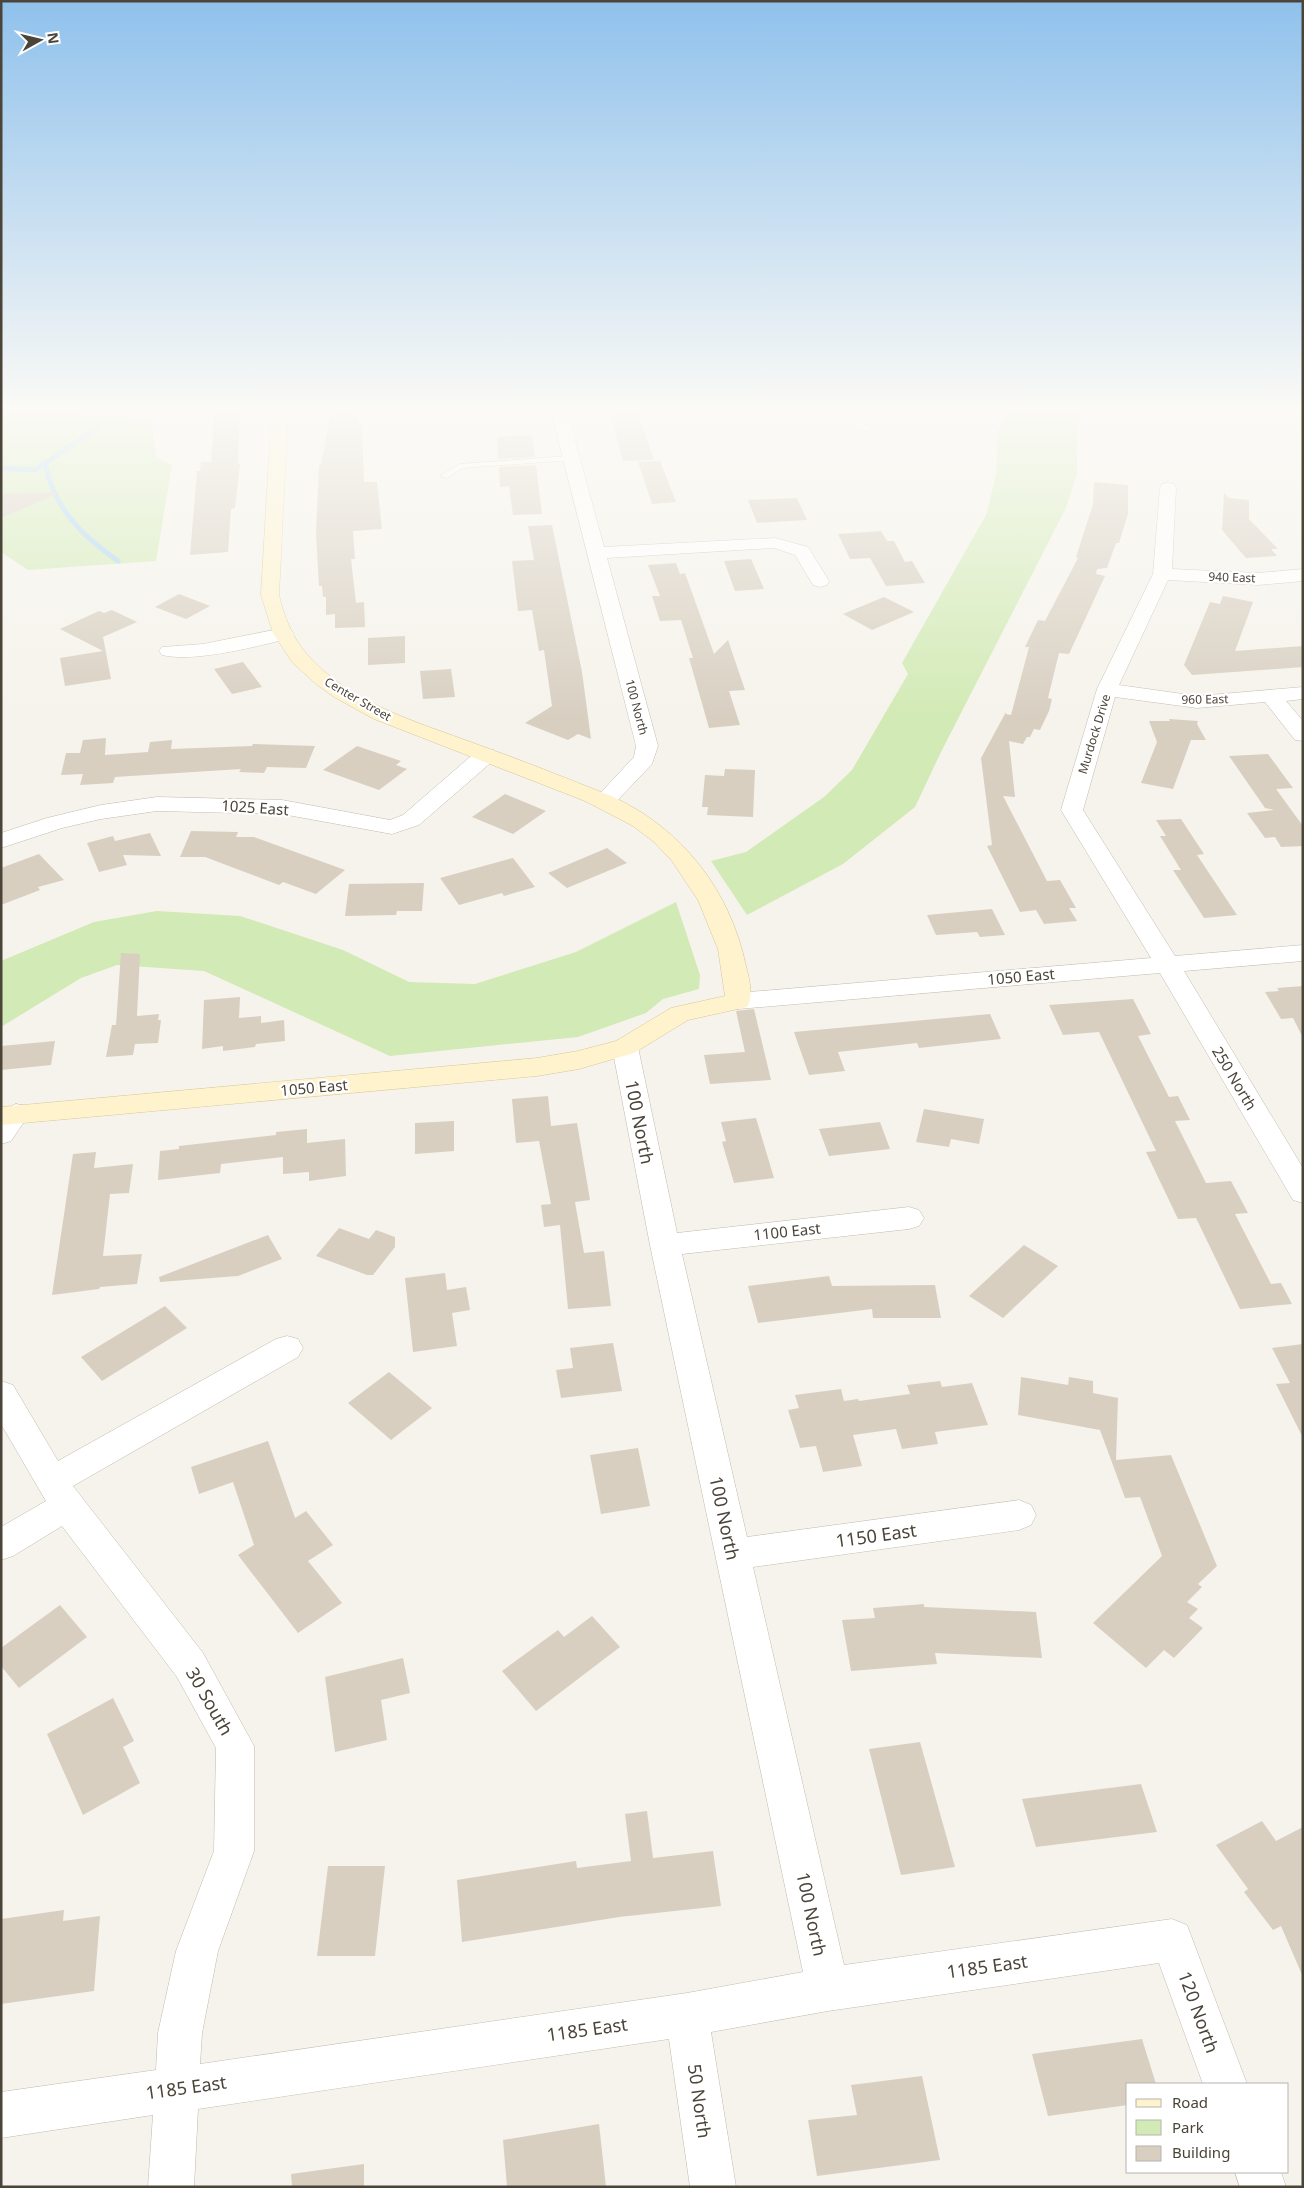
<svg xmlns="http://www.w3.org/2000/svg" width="1304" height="2188" viewBox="0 0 1304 2188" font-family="'Noto Sans',sans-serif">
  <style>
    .green { fill: #d2eab5 }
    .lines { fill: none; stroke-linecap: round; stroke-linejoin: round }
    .stream { stroke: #a9d4f2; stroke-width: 5 }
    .building { fill: #d8cfc1 }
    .lane-casing { stroke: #c2bbae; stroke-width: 1 }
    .street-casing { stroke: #c2bbae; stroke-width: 1 }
    .secondary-casing { stroke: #d6c79b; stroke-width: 1 }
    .lane { fill: #fff; fill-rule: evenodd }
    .street { fill: #fff; fill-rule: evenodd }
    .secondary { fill: #fff3cd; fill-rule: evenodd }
    .labels { text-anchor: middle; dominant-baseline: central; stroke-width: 4.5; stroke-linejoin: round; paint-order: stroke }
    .far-street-label { font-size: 12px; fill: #4b4439; stroke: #fff }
    .street-label { font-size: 15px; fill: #4b4439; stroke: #fff }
    .near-street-label { font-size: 18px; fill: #4b4439; stroke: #fff }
  </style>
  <rect width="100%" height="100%" fill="#f6f3ec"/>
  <path class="green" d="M 1,411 L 64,411 L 151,422 L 156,457 L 172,465 L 156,561 L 28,570 L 1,552 Z
    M 1010,411 L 1085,411 L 1077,425 L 1077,474 L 1066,508 L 941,752 L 915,807 L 843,864 L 747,915 L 711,861 L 746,852 L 824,797 L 852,770 L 908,674 L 902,663 L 987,513 L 996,474 L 998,430 Z
    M 676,902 L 700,975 L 699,989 L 663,999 L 646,1013 L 578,1037 L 390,1056 L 204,971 L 117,965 L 81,978 L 1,1027 L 1,961 L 94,922 L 157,911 L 240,916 L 343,950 L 409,982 L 475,984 L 576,952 Z"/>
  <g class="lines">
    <path class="stream" d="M 45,463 C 53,507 82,536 118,561
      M 1,468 L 35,470 L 103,424"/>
  </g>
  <path class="building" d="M 215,411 L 240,411 L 238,464 L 240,464 L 235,508 L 231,509 L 228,552 L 190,555 L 197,471 L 200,471 L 201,462 L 211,462 Z
    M 331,411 L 358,411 L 358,423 L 362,423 L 364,482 L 377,482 L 382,529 L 353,531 L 355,559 L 351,559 L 356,603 L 364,602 L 365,627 L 335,628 L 335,614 L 326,615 L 326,597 L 323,597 L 322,586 L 319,586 L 316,533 L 319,465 L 321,465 Z
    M 638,412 L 654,460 L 623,461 L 610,414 Z
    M 532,435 L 535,457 L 498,459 L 497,437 Z
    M 660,461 L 676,502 L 652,504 L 638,462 Z
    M 536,465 L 542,514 L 513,515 L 509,486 L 500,487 L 499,467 Z
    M 1094,482 L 1128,485 L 1128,514 L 1119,543 L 1116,543 L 1107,568 L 1097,569 L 1096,574 L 1105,576 L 1069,654 L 1059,653 L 1048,698 L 1052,699 L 1049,711 L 1040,730 L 1034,729 L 1030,737 L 1027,737 L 1023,744 L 1009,741 L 1015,797 L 1003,796 L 1047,881 L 1060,880 L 1076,908 L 1069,908 L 1077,921 L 1044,924 L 1036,910 L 1020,912 L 987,846 L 992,845 L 981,758 L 1006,712 L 1006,714 L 1011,715 L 1029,647 L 1025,647 L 1038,620 L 1045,621 L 1078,558 L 1076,557 L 1093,504 Z
    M 59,492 L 59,493 L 1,518 L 1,494 Z
    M 1224,493 L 1229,498 L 1249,500 L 1249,519 L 1278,549 L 1271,549 L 1277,556 L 1246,558 L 1222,530 Z
    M 797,498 L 807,520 L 757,523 L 748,500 Z
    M 552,525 L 582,672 L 591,739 L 578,734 L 568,740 L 525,723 L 552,706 L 544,650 L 539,651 L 532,610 L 518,611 L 512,561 L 534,560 L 528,526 Z
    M 881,531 L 887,541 L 894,541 L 905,562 L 912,561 L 925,583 L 886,586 L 870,558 L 850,559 L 838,534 Z
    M 751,559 L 764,589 L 735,591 L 724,561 Z
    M 676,563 L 680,574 L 685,573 L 714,654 L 728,640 L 745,690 L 729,691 L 740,725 L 709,728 L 689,658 L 693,658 L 681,620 L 660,621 L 652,596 L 660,596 L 648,565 Z
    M 179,594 L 210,606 L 186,619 L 155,607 Z
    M 1223,596 L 1253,602 L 1235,651 L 1303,646 L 1303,667 L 1192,675 L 1184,665 L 1210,602 L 1220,604 Z
    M 884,597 L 914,612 L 872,630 L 843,614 Z
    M 112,610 L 137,622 L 103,637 L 111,679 L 65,686 L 60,658 L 103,651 L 60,629 L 99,611 L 104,613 Z
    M 405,636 L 405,663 L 368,665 L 368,638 Z
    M 243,662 L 262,687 L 232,694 L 214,669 Z
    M 451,669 L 455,697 L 423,699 L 420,671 Z
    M 1169,719 L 1198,721 L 1197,724 L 1206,740 L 1191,740 L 1173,789 L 1141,783 L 1157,742 L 1149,721 L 1170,721 Z
    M 106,738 L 105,755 L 148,752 L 150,742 L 172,740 L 171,749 L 252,746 L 253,744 L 315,746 L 306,768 L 267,767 L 264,773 L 239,772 L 241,769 L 115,777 L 113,783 L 80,785 L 83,774 L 61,775 L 66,753 L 80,753 L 83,740 Z
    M 357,746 L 401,761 L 396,765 L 407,769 L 379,790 L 323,770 Z
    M 1268,754 L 1293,788 L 1276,789 L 1303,826 L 1303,846 L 1281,847 L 1275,837 L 1265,838 L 1247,813 L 1274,810 L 1265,808 L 1229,756 Z
    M 725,769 L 755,770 L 753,817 L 707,815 L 708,807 L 702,807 L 705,775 L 724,776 Z
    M 505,794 L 546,811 L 513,834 L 472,817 Z
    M 1181,819 L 1204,854 L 1197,855 L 1237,915 L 1204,918 L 1173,870 L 1181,870 L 1160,836 L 1166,836 L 1156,820 Z
    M 191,831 L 238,832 L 236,837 L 254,837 L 345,870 L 316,894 L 283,882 L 279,885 L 205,857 L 180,857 Z
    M 150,833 L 161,856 L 123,855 L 127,865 L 99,872 L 87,843 L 113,836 L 115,841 Z
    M 607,848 L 627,863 L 567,888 L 548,873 Z
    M 39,854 L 64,880 L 38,887 L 40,890 L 1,905 L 1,868 Z
    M 513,858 L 535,887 L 504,896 L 502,893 L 459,905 L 440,878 Z
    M 424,883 L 422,911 L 397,911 L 396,915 L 345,916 L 349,884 Z
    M 992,909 L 1005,935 L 980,937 L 977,932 L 936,935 L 927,915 Z
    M 121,953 L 140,954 L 137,1016 L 159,1014 L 158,1020 L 161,1020 L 158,1043 L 135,1044 L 133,1055 L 106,1057 L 112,1025 L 116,1025 Z
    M 1303,986 L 1303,1038 L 1293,1018 L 1281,1019 L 1265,992 L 1279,991 L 1277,988 Z
    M 240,997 L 239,1018 L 261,1016 L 261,1023 L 284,1020 L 285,1041 L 256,1044 L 255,1047 L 223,1051 L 223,1046 L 202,1049 L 204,1000 Z
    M 1133,999 L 1151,1034 L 1138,1036 L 1169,1097 L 1178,1096 L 1190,1120 L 1175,1121 L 1206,1183 L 1231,1181 L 1248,1213 L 1235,1214 L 1271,1284 L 1281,1283 L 1292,1304 L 1240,1309 L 1196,1218 L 1178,1219 L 1146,1152 L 1156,1151 L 1099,1032 L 1063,1035 L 1049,1005 Z
    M 754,1009 L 771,1080 L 710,1084 L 704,1055 L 745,1052 L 736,1011 Z
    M 990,1014 L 1001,1039 L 919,1048 L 917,1043 L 838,1052 L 845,1071 L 809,1075 L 794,1032 Z
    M 55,1041 L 51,1065 L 1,1070 L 1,1046 Z
    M 548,1096 L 551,1126 L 577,1123 L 590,1200 L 575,1202 L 584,1253 L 604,1251 L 611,1306 L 568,1309 L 560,1225 L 544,1227 L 541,1205 L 551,1204 L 539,1141 L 516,1143 L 512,1099 Z
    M 924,1109 L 984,1119 L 979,1144 L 951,1139 L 949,1147 L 916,1142 Z
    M 756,1118 L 774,1178 L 734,1183 L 722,1142 L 726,1141 L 721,1122 Z
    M 454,1121 L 454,1151 L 415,1154 L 415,1123 Z
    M 880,1122 L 890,1149 L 829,1156 L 819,1129 Z
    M 307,1129 L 307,1143 L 345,1139 L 346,1176 L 309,1181 L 309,1172 L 283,1174 L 283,1157 L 221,1164 L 220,1173 L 158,1180 L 160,1151 L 179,1149 L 179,1146 L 276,1135 L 276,1132 Z
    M 96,1152 L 94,1168 L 133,1164 L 129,1193 L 110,1194 L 103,1256 L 142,1254 L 137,1284 L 100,1287 L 99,1289 L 52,1295 L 73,1154 Z
    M 339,1228 L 369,1239 L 376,1230 L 395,1237 L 395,1247 L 373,1275 L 367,1275 L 316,1256 Z
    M 268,1235 L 282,1259 L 238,1276 L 160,1282 L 159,1277 Z
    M 1024,1245 L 1058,1266 L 1003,1318 L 969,1296 Z
    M 445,1273 L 447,1290 L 466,1287 L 470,1310 L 452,1313 L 457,1346 L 413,1352 L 405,1278 Z
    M 829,1276 L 832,1286 L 935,1285 L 941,1318 L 873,1318 L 872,1309 L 758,1323 L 748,1286 Z
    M 165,1306 L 187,1328 L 102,1381 L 81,1357 Z
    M 613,1343 L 622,1391 L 561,1398 L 556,1370 L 573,1368 L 570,1348 Z
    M 1303,1344 L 1303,1438 L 1276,1384 L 1290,1383 L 1272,1348 Z
    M 389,1372 L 432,1408 L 391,1440 L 348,1403 Z
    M 1021,1377 L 1068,1385 L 1069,1377 L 1093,1381 L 1093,1393 L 1118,1398 L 1116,1460 L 1171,1455 L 1217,1566 L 1198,1584 L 1202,1587 L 1187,1602 L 1198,1609 L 1189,1618 L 1203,1628 L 1174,1658 L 1164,1650 L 1146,1668 L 1093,1623 L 1162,1556 L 1140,1497 L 1125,1498 L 1100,1430 L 1018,1415 Z
    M 940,1381 L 942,1387 L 972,1383 L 988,1425 L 935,1432 L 938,1444 L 902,1449 L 896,1429 L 853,1435 L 862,1466 L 823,1472 L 816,1446 L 800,1448 L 788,1410 L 799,1408 L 795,1395 L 841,1389 L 844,1401 L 858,1399 L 859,1401 L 910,1394 L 907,1385 Z
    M 268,1441 L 295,1518 L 306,1511 L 333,1545 L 308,1561 L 342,1603 L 298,1633 L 238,1555 L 254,1545 L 233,1482 L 199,1494 L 191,1467 Z
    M 638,1448 L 650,1506 L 601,1514 L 590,1455 Z
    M 924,1604 L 924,1607 L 1036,1612 L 1042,1658 L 935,1653 L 937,1664 L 851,1671 L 842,1620 L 875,1618 L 873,1608 Z
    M 60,1605 L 87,1637 L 19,1688 L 1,1666 L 1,1648 Z
    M 592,1616 L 620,1647 L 536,1711 L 502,1671 L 558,1630 L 564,1637 Z
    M 403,1658 L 410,1693 L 381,1700 L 387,1740 L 335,1752 L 325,1677 Z
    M 113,1698 L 134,1741 L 123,1747 L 140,1783 L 83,1815 L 47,1734 Z
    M 920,1742 L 955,1867 L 901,1875 L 869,1749 Z
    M 1141,1784 L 1157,1832 L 1036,1847 L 1022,1799 Z
    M 647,1811 L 653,1858 L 713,1851 L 721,1906 L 619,1917 L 462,1942 L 457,1880 L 576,1861 L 577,1868 L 631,1861 L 625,1814 Z
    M 1262,1821 L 1276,1841 L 1303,1827 L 1303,1977 L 1281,1926 L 1273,1930 L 1244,1892 L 1248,1889 L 1216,1845 Z
    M 328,1866 L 385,1866 L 375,1956 L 317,1956 Z
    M 64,1910 L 63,1921 L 100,1916 L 94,1991 L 1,2004 L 1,1919 Z
    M 1142,2039 L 1156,2084 L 1128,2084 L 1128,2105 L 1048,2116 L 1032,2054 Z
    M 922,2076 L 940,2160 L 817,2176 L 808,2120 L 857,2115 L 851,2085 Z
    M 599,2124 L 606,2187 L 507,2187 L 503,2140 Z
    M 364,2164 L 364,2187 L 292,2187 L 291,2174 Z"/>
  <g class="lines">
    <defs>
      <path id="lane" d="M 832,411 L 842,411 L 873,429 L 866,431 Z
        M 571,456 L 575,458 L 574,460 L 462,468 L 447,478 L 440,476 L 460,464 Z"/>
      <path id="street" d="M 551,411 L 567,411 L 604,547 L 775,538 L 808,547 L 829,581 L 827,585 L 820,587 L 813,585 L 795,555 L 774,548 L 607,558 L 658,746 L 652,764 L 612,806 L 604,808 L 596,806 L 593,801 L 634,757 L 636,746 Z
        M 1168,483 L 1174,484 L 1176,488 L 1172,569 L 1258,573 L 1303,569 L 1303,581 L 1258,585 L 1168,580 L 1119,685 L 1197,696 L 1303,687 L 1303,699 L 1286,701 L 1303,721 L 1303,741 L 1295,740 L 1265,702 L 1197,708 L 1115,697 L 1083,810 L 1175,956 L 1303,945 L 1303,961 L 1184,971 L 1303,1168 L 1303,1203 L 1293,1200 L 1160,973 L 738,1009 L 729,1007 L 725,1001 L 729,995 L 738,993 L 1151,958 L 1061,810 L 1097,689 L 1153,574 L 1160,488 L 1162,484 Z
        M 284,628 L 291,630 L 294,634 L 291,638 C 258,646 194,663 162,655 L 159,651 L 162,647 L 203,644 Z
        M 486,749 L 494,750 L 497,755 L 494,760 L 419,825 L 392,834 L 282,814 L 157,811 L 101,819 L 62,828 L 1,848 L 1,833 L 47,818 L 101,805 L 157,797 L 282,800 L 390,820 L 403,815 L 478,750 Z
        M 625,1038 L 634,1041 L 638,1047 L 677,1233 L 909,1207 L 919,1210 L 924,1218 L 919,1226 L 909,1229 L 682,1254 L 747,1537 L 1019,1500 L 1031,1505 L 1036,1515 L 1031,1525 L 1019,1530 L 753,1567 L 844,1965 L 1172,1919 L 1187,1925 L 1247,2084 L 1203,2084 L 1159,1963 L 828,2011 L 711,2032 L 736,2187 L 690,2187 L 669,2039 L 198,2109 L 194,2187 L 148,2187 L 153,2115 L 1,2138 L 1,2092 L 156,2070 L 158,2033 L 176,1951 L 214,1851 L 216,1748 L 177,1677 L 62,1526 L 13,1556 L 1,1560 L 1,1527 L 46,1501 L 1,1424 L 1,1381 L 13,1385 L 58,1461 L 276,1339 L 287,1336 L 298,1339 L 303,1348 L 298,1357 L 73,1486 L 203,1653 L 254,1746 L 254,1851 L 218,1951 L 202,2033 L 200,2064 L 687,1993 L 803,1972 L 650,1245 L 612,1047 L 616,1041 Z
        M 16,1104 L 26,1106 L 30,1113 L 11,1141 L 1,1144 C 1,1126 0,1109 16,1104 Z
        M 1235,2172 L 1281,2172 L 1286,2187 L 1240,2187 Z"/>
      <path id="secondary" d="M 272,411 L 288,411 L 279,595 C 284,616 292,637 306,653 C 348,703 417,722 476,744 C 521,760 566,778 611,796 C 682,828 730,890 746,966 C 749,978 754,996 747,1007 L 688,1020 L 634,1053 L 579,1069 L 537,1076 L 1,1125 L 1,1107 L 537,1058 L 578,1051 L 616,1041 L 671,1008 L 725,996 L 718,949 L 698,900 L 672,861 L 654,842 L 633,826 L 585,801 L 374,719 L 334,697 L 316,684 L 292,662 L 273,633 L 261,595 Z"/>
    </defs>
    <use href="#lane" class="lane-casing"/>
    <use href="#street" class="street-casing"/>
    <use href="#secondary" class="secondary-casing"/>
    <use href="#lane" class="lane"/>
    <use href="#street" class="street"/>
    <use href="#secondary" class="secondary"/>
  </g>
  <linearGradient id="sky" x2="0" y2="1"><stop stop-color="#8fc1ec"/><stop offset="0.57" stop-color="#fbfaf6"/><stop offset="1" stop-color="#fbfaf6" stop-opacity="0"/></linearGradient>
  <rect width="1304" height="718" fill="url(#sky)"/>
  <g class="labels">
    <g class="far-street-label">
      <text transform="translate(1232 577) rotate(2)">940 East</text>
      <text transform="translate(358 699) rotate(30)">Center Street</text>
      <text transform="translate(1205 699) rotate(-1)">960 East</text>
      <text transform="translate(637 707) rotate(75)">100 North</text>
      <text transform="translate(1094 734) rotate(-73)">Murdock Drive</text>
    </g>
    <g class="street-label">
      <text transform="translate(255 807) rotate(4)">1025 East</text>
      <text transform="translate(1021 976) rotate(-5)">1050 East</text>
      <text transform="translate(1235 1078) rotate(59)">250 North</text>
      <text transform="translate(314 1087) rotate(-5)">1050 East</text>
      <text transform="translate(787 1231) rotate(-6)">1100 East</text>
    </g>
    <g class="near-street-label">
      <text transform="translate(640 1122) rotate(79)">100 North</text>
      <text transform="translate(725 1518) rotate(78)">100 North</text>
      <text transform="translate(876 1535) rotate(-8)">1150 East</text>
      <text transform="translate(210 1701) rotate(60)">30 South</text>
      <text transform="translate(812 1914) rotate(78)">100 North</text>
      <text transform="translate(987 1966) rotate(-8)">1185 East</text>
      <text transform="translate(1199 2012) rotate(70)">120 North</text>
      <text transform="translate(587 2029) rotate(-8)">1185 East</text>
      <text transform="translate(186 2087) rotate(-8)">1185 East</text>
      <text transform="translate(700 2101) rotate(82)">50 North</text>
    </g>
  </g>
  <rect width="1304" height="2188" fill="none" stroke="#4b4439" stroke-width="5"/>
  <rect x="1126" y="2083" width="162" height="90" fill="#ffffff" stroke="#b7b4b0"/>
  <rect x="1136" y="2099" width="25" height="8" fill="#fff3cd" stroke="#b7b4b0"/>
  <text x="1172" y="2108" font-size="15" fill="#4b4439">Road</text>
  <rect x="1136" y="2120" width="25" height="15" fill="#d2eab5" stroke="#b7b4b0"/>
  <text x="1172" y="2133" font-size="15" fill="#4b4439">Park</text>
  <rect x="1136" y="2146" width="25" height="15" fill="#d8cfc1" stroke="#b7b4b0"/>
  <text x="1172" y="2158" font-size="15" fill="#4b4439">Building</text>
  <g transform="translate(40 40) rotate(82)" stroke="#ffffff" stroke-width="4" paint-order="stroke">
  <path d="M0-4L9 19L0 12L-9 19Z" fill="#4b4439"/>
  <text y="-8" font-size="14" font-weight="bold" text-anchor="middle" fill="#4b4439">N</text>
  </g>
</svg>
